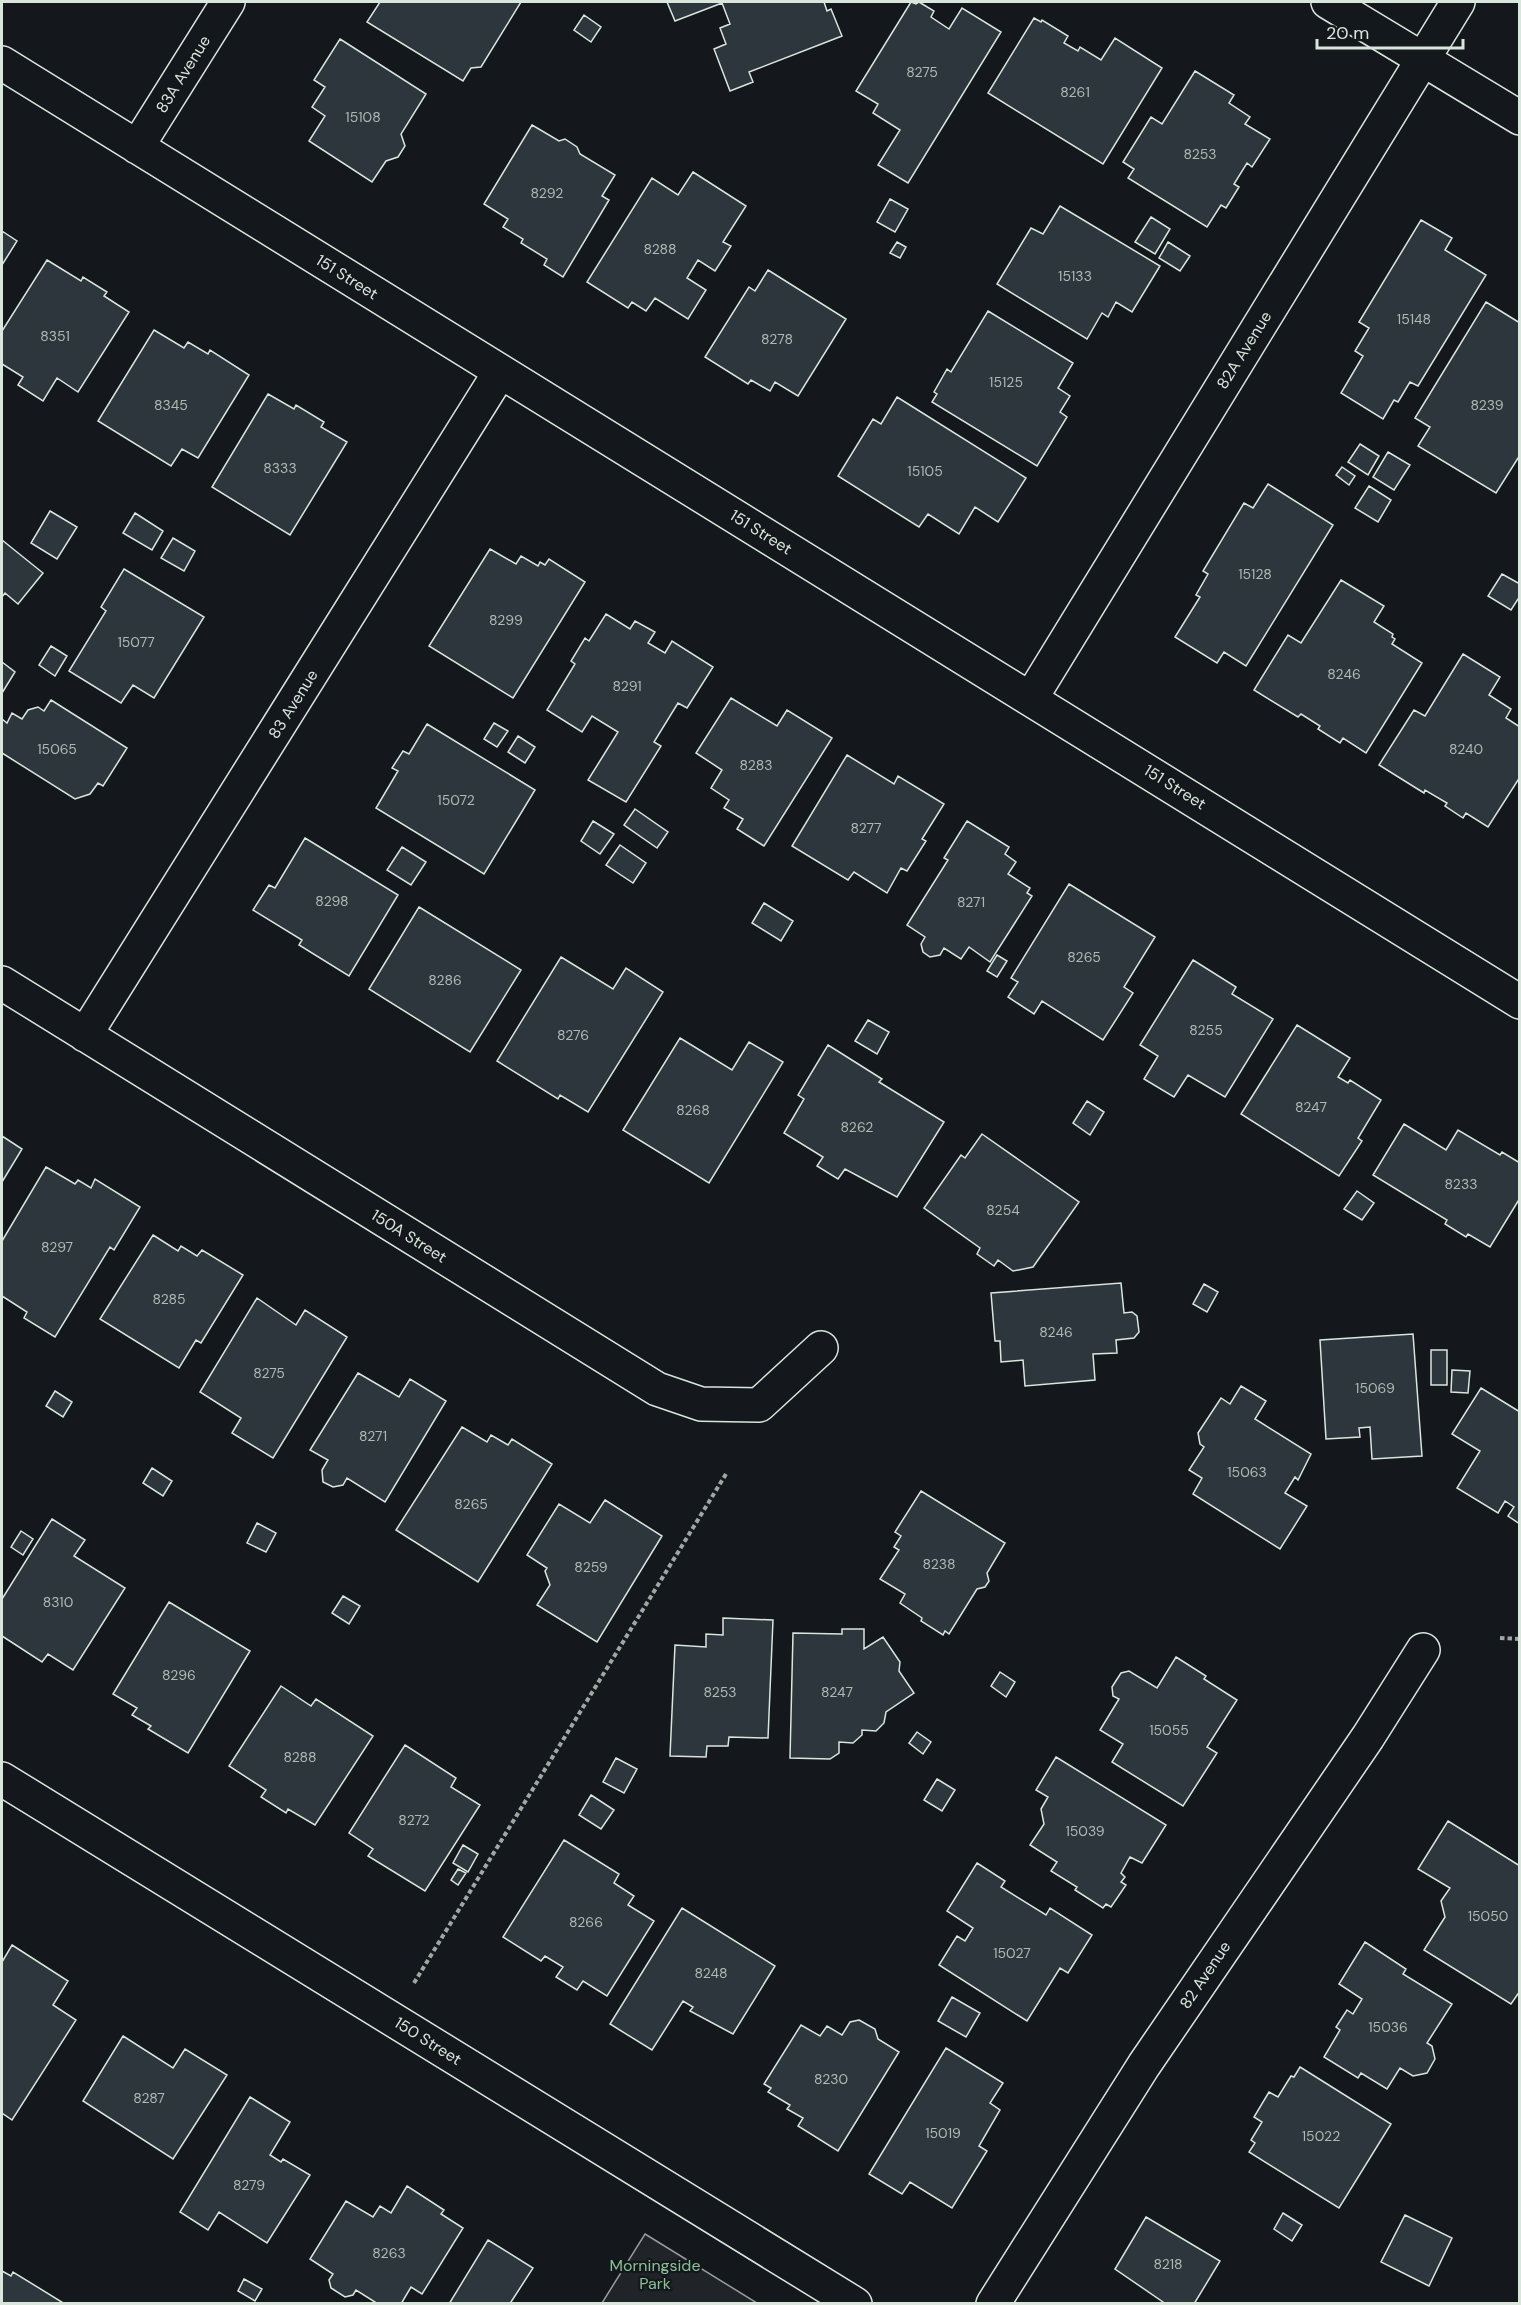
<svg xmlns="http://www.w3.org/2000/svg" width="1521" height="2305" viewBox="0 0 1521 2305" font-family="'DM Sans',sans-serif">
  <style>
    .green { fill: #202428; stroke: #939e99; stroke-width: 1.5 }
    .building { fill: #2c363c; stroke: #d8e6dc; stroke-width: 1.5 }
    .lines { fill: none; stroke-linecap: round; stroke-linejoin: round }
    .minor-casing { stroke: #d8e6dc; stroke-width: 36 }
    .path { stroke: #9da8a2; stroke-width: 4; stroke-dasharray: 4.5 3; stroke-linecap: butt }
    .minor { stroke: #14181c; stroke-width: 33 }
    .labels { text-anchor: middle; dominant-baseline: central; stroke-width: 4.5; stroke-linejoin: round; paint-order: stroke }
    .number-label { font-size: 14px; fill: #adbab4 }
    .street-label { font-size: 16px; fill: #d8e6dc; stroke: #14181c }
    .park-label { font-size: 16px; fill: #8ac095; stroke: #14181c }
  </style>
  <rect width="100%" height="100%" fill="#14181c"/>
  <path class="green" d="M 645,2234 L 757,2303 L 602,2303 Z"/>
  <path class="building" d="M 380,2 L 521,2 L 481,67 L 471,68 L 463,81 L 367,22 Z
    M 667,2 L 824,2 L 827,11 L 831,9 L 842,36 L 749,72 L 753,82 L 730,91 L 714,49 L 726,44 L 720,28 L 730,24 L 722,3 L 675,21 Z
    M 911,2 L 916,4 L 919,2 L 934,11 L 931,17 L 949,29 L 962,8 L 1001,32 L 908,183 L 878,165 L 900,130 L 873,113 L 878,104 L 856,91 Z
    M 584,15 L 601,27 L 591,42 L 574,30 Z
    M 1034,18 L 1041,22 L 1042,20 L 1068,36 L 1064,43 L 1078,51 L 1080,47 L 1101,60 L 1115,38 L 1162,68 L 1103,164 L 988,93 Z
    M 340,39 L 426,94 L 401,134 L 405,146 L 398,157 L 386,161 L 372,182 L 309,141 L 325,116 L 312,107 L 325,87 L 314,80 Z
    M 1195,71 L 1234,95 L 1229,103 L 1250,117 L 1245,124 L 1270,139 L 1252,167 L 1247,163 L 1234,184 L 1239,187 L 1226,208 L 1221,205 L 1207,227 L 1128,178 L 1134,169 L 1123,162 L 1151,117 L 1162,124 Z
    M 532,125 L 559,141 L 565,139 L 577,147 L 580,154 L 615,175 L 602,196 L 609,200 L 563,277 L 544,265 L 547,259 L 521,243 L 523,239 L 503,227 L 508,219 L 484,204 Z
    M 693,172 L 746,206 L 723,242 L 731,246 L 715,271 L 698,260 L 687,278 L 706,290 L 688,319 L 655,298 L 646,311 L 632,302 L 628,308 L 587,282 L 652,178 L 678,195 Z
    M 890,199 L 908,209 L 895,232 L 877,222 Z
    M 1060,206 L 1160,266 L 1132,312 L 1116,302 L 1108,317 L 1102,313 L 1087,339 L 997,284 L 1031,228 L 1043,234 Z
    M 1151,217 L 1170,229 L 1155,254 L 1135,242 Z
    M 1421,220 L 1452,238 L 1445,250 L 1486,275 L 1418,386 L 1410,382 L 1398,402 L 1394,400 L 1383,419 L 1341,393 L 1363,356 L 1355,351 L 1369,328 L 1359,322 Z
    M 2,231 L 17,241 L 2,265 Z
    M 897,242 L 906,247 L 900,258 L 890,253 Z
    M 1168,242 L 1190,256 L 1180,271 L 1159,258 Z
    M 47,260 L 81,281 L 83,277 L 107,292 L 104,296 L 129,312 L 78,392 L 57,378 L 43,401 L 18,385 L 23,377 L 2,364 L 2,331 Z
    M 768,270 L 846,319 L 798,396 L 775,382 L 770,391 L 751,380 L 748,384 L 705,357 L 749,287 L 755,291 Z
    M 1486,302 L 1520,323 L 1520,455 L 1496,493 L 1418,446 L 1430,427 L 1415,418 Z
    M 988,311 L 1073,363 L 1058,388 L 1070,396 L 1060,412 L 1067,417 L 1037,466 L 932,402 L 937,394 L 934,392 L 947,369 L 951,372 Z
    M 154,330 L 184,348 L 188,342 L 208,354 L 210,350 L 249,375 L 198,458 L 182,449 L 171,466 L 98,421 Z
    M 268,394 L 294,409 L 296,405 L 324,422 L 321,427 L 347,442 L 290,535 L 212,487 Z
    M 897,397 L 1026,478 L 998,522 L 975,507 L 959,534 L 928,514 L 919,527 L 838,476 L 873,419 L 881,424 Z
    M 1360,444 L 1379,456 L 1368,475 L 1348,462 Z
    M 1388,452 L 1410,465 L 1394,490 L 1373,477 Z
    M 1342,467 L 1355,476 L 1349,485 L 1336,475 Z
    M 1268,484 L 1333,525 L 1246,666 L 1224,652 L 1217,663 L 1175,637 L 1200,597 L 1196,595 L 1208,574 L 1203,571 L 1244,503 L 1253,508 Z
    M 1369,486 L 1391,500 L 1378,522 L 1355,508 Z
    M 50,511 L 77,527 L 57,559 L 31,543 Z
    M 135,513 L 163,531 L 152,550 L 123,533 Z
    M 173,538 L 195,551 L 184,571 L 161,558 Z
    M 2,540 L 43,573 L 18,604 L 5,593 L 2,597 Z
    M 490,549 L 516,564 L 521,556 L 538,566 L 540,562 L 545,565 L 549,559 L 585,582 L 513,698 L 429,646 Z
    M 124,569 L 204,617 L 154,698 L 133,685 L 121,703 L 69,671 L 106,611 L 101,607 Z
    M 1502,574 L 1520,584 L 1520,596 L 1511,610 L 1488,596 Z
    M 1341,580 L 1384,606 L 1374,622 L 1393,634 L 1392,637 L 1395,639 L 1392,644 L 1422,663 L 1366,753 L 1343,738 L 1340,743 L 1318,729 L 1320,726 L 1301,714 L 1298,717 L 1254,690 L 1288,635 L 1301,643 Z
    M 606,614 L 630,629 L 635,621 L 655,632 L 648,643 L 665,653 L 672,641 L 713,667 L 687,708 L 678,703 L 654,742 L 661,746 L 626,802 L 588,780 L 618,732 L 592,716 L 582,732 L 547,710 L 575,664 L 571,661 L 585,638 L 589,641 Z
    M 51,646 L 67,656 L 55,676 L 39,665 Z
    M 1463,654 L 1500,677 L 1489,695 L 1511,709 L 1506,718 L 1520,727 L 1520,777 L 1488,827 L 1466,813 L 1463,818 L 1445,806 L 1447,803 L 1425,790 L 1424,793 L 1379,765 L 1414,710 L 1425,716 Z
    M 2,662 L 15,672 L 2,693 Z
    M 731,698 L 777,726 L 787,710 L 832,738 L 764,846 L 737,829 L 743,819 L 724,808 L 729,800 L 711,788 L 722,770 L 696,753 Z
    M 51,700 L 127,748 L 103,786 L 98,783 L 90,794 L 75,799 L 2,753 L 2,719 L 7,723 L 12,713 L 22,719 L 28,710 L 38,707 L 44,711 Z
    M 494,723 L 508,731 L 497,747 L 484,739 Z
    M 427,724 L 535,790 L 484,874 L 376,808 L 398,771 L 392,768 L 403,751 L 409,754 Z
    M 518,736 L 535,747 L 525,763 L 508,752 Z
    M 847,755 L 894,784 L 898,776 L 944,804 L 922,839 L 926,841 L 907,871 L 901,868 L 887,893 L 854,872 L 848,880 L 792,846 Z
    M 635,809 L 668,832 L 657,848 L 624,825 Z
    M 593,821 L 614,834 L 600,854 L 581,841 Z
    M 967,821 L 1009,847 L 1005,854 L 1016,862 L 1008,874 L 1030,888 L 1027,893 L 1032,896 L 990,962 L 969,947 L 961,959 L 944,948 L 940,955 L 930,957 L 923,952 L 921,944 L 925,937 L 907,925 L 948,860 L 944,858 Z
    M 305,838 L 398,895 L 349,976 L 299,945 L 302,940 L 253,910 L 269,885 L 275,888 Z
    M 620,845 L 646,863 L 633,883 L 606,865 Z
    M 402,847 L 426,862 L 411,885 L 387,870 Z
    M 1069,884 L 1155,937 L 1124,987 L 1133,993 L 1103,1040 L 1042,1001 L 1034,1014 L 1008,997 L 1018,982 L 1011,978 Z
    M 764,903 L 793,921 L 781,941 L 752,923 Z
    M 419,907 L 521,970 L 470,1052 L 369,989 Z
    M 997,955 L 1007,961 L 997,977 L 987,971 Z
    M 561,957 L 613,989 L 626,968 L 663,992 L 588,1112 L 560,1095 L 558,1099 L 497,1061 Z
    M 1193,960 L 1236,987 L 1232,994 L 1273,1019 L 1225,1097 L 1188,1075 L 1174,1097 L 1144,1079 L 1158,1056 L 1140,1045 Z
    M 868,1020 L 889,1032 L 877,1054 L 855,1041 Z
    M 1297,1025 L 1350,1058 L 1338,1077 L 1348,1083 L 1350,1080 L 1381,1100 L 1358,1138 L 1362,1141 L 1339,1176 L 1241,1114 Z
    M 680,1038 L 732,1070 L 749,1042 L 783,1062 L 709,1183 L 623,1130 Z
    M 828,1045 L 882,1079 L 879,1082 L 944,1122 L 897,1197 L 845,1169 L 838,1179 L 817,1166 L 823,1157 L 784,1133 L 804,1099 L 798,1095 Z
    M 1087,1101 L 1104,1112 L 1090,1135 L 1073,1123 Z
    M 1404,1124 L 1446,1150 L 1458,1130 L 1500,1155 L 1502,1152 L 1520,1163 L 1520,1198 L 1490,1247 L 1468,1234 L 1466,1237 L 1445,1224 L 1447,1220 L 1373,1175 Z
    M 982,1134 L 1079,1202 L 1033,1267 L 1013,1271 L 998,1260 L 994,1266 L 977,1254 L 980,1248 L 924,1208 L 961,1155 L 965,1158 Z
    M 2,1136 L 22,1149 L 2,1182 Z
    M 46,1167 L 75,1184 L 78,1180 L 91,1188 L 95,1179 L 140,1207 L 114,1250 L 110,1247 L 55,1337 L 24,1318 L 27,1312 L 2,1296 L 2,1241 Z
    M 1357,1191 L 1374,1203 L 1362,1220 L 1344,1209 Z
    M 153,1235 L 178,1251 L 181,1246 L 197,1256 L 202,1250 L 243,1275 L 201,1343 L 196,1340 L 179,1368 L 100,1319 Z
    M 1121,1283 L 1124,1313 L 1132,1312 L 1137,1316 L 1139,1332 L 1134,1338 L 1116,1340 L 1117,1353 L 1093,1354 L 1095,1380 L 1025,1386 L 1023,1360 L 1001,1362 L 1000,1341 L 995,1341 L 991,1293 Z
    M 1204,1284 L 1218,1292 L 1207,1312 L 1193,1304 Z
    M 257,1298 L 296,1325 L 305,1310 L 347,1337 L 273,1458 L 232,1433 L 241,1418 L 200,1392 Z
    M 1413,1334 L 1422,1456 L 1372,1459 L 1370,1427 L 1359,1428 L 1360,1437 L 1326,1439 L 1320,1340 Z
    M 1431,1350 L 1447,1350 L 1447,1385 L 1431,1385 Z
    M 1452,1370 L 1470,1371 L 1468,1393 L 1451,1392 Z
    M 358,1373 L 399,1397 L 410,1379 L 446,1401 L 385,1502 L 347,1478 L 343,1485 L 333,1487 L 323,1482 L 322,1470 L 328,1460 L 310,1450 Z
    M 1241,1386 L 1266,1401 L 1255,1419 L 1311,1454 L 1298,1480 L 1295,1477 L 1285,1493 L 1307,1506 L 1280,1549 L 1193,1494 L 1202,1478 L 1189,1470 L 1204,1447 L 1200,1444 L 1198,1433 L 1221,1398 L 1230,1404 Z
    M 1481,1388 L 1520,1412 L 1520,1524 L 1508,1516 L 1514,1507 L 1505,1501 L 1498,1513 L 1457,1488 L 1480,1451 L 1452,1434 Z
    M 55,1391 L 72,1402 L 63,1417 L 46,1406 Z
    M 462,1427 L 487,1442 L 491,1435 L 508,1445 L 512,1439 L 552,1464 L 478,1582 L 396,1530 Z
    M 152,1468 L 172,1481 L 163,1496 L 143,1483 Z
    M 921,1491 L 1005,1543 L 987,1573 L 989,1581 L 985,1587 L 977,1589 L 949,1634 L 945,1631 L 943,1635 L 921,1621 L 922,1618 L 900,1603 L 905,1594 L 880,1579 L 899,1550 L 894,1547 L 901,1536 L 895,1532 Z
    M 605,1500 L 662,1536 L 597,1642 L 537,1605 L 550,1585 L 545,1571 L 547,1568 L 527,1555 L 559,1504 L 590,1523 Z
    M 52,1519 L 85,1540 L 74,1556 L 125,1588 L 73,1670 L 48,1654 L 42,1662 L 2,1636 L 2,1599 Z
    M 257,1523 L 276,1533 L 266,1552 L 247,1543 Z
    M 21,1531 L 33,1539 L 23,1555 L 11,1547 Z
    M 343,1596 L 360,1606 L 349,1624 L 332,1613 Z
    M 169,1602 L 250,1651 L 188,1753 L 148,1729 L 151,1726 L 132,1715 L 137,1708 L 113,1694 Z
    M 723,1618 L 773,1620 L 768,1738 L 729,1737 L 728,1746 L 707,1746 L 706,1757 L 670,1756 L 675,1645 L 706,1647 L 706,1634 L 723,1635 Z
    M 842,1629 L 864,1629 L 864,1649 L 883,1637 L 900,1662 L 899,1671 L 914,1693 L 886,1712 L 884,1723 L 876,1731 L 862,1730 L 862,1735 L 853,1743 L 839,1742 L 839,1753 L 830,1759 L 790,1758 L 793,1633 L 842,1634 Z
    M 1176,1657 L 1206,1676 L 1204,1679 L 1237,1700 L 1207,1747 L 1217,1753 L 1183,1806 L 1112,1762 L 1123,1744 L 1100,1730 L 1119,1699 L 1113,1696 L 1112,1687 L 1121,1673 L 1129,1671 L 1157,1688 Z
    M 1000,1672 L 1015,1682 L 1006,1697 L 991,1686 Z
    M 281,1686 L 311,1706 L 316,1699 L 373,1736 L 315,1825 L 288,1809 L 286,1813 L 261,1797 L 266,1790 L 229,1766 Z
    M 917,1732 L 931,1742 L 923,1754 L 909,1743 Z
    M 405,1745 L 456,1778 L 451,1787 L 480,1805 L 425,1891 L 368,1856 L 373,1849 L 349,1833 Z
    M 1056,1757 L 1166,1825 L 1142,1863 L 1130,1857 L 1121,1873 L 1125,1877 L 1121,1882 L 1126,1885 L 1111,1907 L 1106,1904 L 1103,1908 L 1075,1890 L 1077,1887 L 1051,1871 L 1057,1862 L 1030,1845 L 1044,1824 L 1041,1809 L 1048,1797 L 1036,1790 Z
    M 616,1758 L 637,1769 L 624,1793 L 603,1782 Z
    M 937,1779 L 955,1790 L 942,1811 L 924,1800 Z
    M 591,1795 L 614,1810 L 601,1829 L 579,1815 Z
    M 1448,1821 L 1520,1866 L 1520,1991 L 1511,2004 L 1424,1950 L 1445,1917 L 1441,1901 L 1450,1888 L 1418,1869 Z
    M 564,1840 L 619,1874 L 614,1883 L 634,1896 L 628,1905 L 654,1921 L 607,1996 L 583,1981 L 577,1990 L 556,1977 L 563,1967 L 545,1956 L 541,1961 L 503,1937 Z
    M 463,1845 L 478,1854 L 468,1872 L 453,1863 Z
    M 977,1863 L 1005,1881 L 1001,1887 L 1046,1915 L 1050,1908 L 1092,1935 L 1068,1973 L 1060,1968 L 1027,2021 L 939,1965 L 957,1936 L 965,1941 L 973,1928 L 947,1911 Z
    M 458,1869 L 466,1873 L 458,1885 L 451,1880 Z
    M 682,1908 L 775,1966 L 733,2034 L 690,2011 L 693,2007 L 683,2001 L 652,2050 L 610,2024 Z
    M 1365,1942 L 1406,1969 L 1403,1974 L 1452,2004 L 1427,2043 L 1432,2046 L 1435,2059 L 1427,2073 L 1413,2076 L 1400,2068 L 1387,2089 L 1361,2073 L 1358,2078 L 1324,2057 L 1340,2030 L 1336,2027 L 1347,2010 L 1353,2014 L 1362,1999 L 1339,1984 Z
    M 12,1945 L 68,1981 L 53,2005 L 76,2020 L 12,2120 L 2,2113 L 2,1962 Z
    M 952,1997 L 980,2013 L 966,2037 L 938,2021 Z
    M 859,2020 L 875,2029 L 878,2039 L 899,2052 L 838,2151 L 798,2126 L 803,2118 L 787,2109 L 790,2105 L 768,2092 L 771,2088 L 764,2084 L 801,2025 L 820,2036 L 827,2026 L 842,2035 L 850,2022 Z
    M 123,2036 L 173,2068 L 185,2049 L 227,2075 L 173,2159 L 83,2101 Z
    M 946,2048 L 1003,2083 L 990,2103 L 1000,2110 L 979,2146 L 987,2151 L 952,2208 L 910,2182 L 902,2194 L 869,2174 Z
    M 1300,2067 L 1391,2124 L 1339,2208 L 1249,2152 L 1255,2143 L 1251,2140 L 1262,2122 L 1254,2117 L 1269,2092 L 1278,2097 L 1291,2076 L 1294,2077 Z
    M 250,2097 L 290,2122 L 270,2155 L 281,2162 L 283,2159 L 310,2175 L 267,2243 L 219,2212 L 208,2230 L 180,2212 Z
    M 407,2186 L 444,2210 L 441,2214 L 463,2228 L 422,2294 L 411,2287 L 401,2304 L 378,2304 L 356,2290 L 353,2295 L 345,2297 L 331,2288 L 329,2280 L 333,2274 L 310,2259 L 346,2201 L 373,2217 L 380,2206 L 391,2213 Z
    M 1283,2213 L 1302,2225 L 1292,2241 L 1274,2229 Z
    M 1405,2215 L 1452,2238 L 1429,2286 L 1381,2262 Z
    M 1146,2217 L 1220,2261 L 1194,2304 L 1166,2304 L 1115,2269 Z
    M 488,2240 L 533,2268 L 511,2302 L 513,2304 L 449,2304 Z
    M 2,2271 L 11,2276 L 13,2272 L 65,2304 L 2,2304 Z
    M 244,2279 L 262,2289 L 255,2301 L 238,2291 Z"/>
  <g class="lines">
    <defs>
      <path id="minor" d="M 1328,2 L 1520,118
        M 2,63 L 1520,1002
        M 137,147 L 228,2
        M 1031,698 L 1458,2
        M 2,983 L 657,1389 L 701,1404 L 759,1405 L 821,1348
        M 85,1035 L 500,372
        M 2,1779 L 855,2304
        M 993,2304 L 1144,2065 L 1368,1737 L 1423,1650"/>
    </defs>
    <use href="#minor" class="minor-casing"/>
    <path class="path" d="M 1500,1638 L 1520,1639
      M 414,1983 L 726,1474"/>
    <use href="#minor" class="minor"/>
  </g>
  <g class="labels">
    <g class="number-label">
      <text x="922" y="72">8275</text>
      <text x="1075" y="92">8261</text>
      <text x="363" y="117">15108</text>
      <text x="1200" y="154">8253</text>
      <text x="547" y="193">8292</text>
      <text x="660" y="249">8288</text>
      <text x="1075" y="276">15133</text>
      <text x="1414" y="319">15148</text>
      <text x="55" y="336">8351</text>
      <text x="777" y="339">8278</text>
      <text x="1006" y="382">15125</text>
      <text x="171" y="405">8345</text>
      <text x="1487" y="405">8239</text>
      <text x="280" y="468">8333</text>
      <text x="925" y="471">15105</text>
      <text x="1255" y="574">15128</text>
      <text x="506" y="620">8299</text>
      <text x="136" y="642">15077</text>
      <text x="1344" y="674">8246</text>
      <text x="627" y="686">8291</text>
      <text x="57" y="749">15065</text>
      <text x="1466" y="749">8240</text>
      <text x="756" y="765">8283</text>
      <text x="456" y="800">15072</text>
      <text x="866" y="828">8277</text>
      <text x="332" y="901">8298</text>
      <text x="971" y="902">8271</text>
      <text x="1084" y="957">8265</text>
      <text x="445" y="980">8286</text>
      <text x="1206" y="1030">8255</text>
      <text x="573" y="1035">8276</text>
      <text x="1311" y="1107">8247</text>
      <text x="693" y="1110">8268</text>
      <text x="857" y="1127">8262</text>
      <text x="1461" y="1184">8233</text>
      <text x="1003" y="1210">8254</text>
      <text x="57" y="1247">8297</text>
      <text x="169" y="1299">8285</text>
      <text x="1056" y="1332">8246</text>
      <text x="269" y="1373">8275</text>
      <text x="1375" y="1388">15069</text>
      <text x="373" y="1436">8271</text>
      <text x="1247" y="1472">15063</text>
      <text x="471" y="1504">8265</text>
      <text x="939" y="1564">8238</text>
      <text x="591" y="1567">8259</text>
      <text x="58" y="1602">8310</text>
      <text x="179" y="1675">8296</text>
      <text x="720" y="1692">8253</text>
      <text x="837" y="1692">8247</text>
      <text x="1169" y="1730">15055</text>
      <text x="300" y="1757">8288</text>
      <text x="414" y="1820">8272</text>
      <text x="1085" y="1831">15039</text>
      <text x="1488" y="1916">15050</text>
      <text x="586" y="1922">8266</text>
      <text x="1012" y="1953">15027</text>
      <text x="711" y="1973">8248</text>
      <text x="1388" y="2027">15036</text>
      <text x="831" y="2079">8230</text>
      <text x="149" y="2098">8287</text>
      <text x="943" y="2133">15019</text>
      <text x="1321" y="2136">15022</text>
      <text x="249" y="2185">8279</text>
      <text x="389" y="2253">8263</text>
      <text x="1168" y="2264">8218</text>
    </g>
    <g class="street-label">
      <text transform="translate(183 74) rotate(-58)">83A Avenue</text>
      <text transform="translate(347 277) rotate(32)">151 Street</text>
      <text transform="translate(1244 350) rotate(-58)">82A Avenue</text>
      <text transform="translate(761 532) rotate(32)">151 Street</text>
      <text transform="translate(293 704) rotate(-58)">83 Avenue</text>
      <text transform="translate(1175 787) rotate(32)">151 Street</text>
      <text transform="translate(409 1236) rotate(32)">150A Street</text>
      <text transform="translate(1205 1975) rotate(-56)">82 Avenue</text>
      <text transform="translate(428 2041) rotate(32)">150 Street</text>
    </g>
    <g class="park-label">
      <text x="655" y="2265">Morningside<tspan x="655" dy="18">Park</tspan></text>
    </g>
  </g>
  <rect width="1521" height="2305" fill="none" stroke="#d8e6dc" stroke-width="6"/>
  <path d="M1317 39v9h146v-9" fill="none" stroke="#d8e6dc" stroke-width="3"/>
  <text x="1326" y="39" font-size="18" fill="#d8e6dc" stroke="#14181c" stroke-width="4.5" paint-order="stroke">20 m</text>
</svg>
